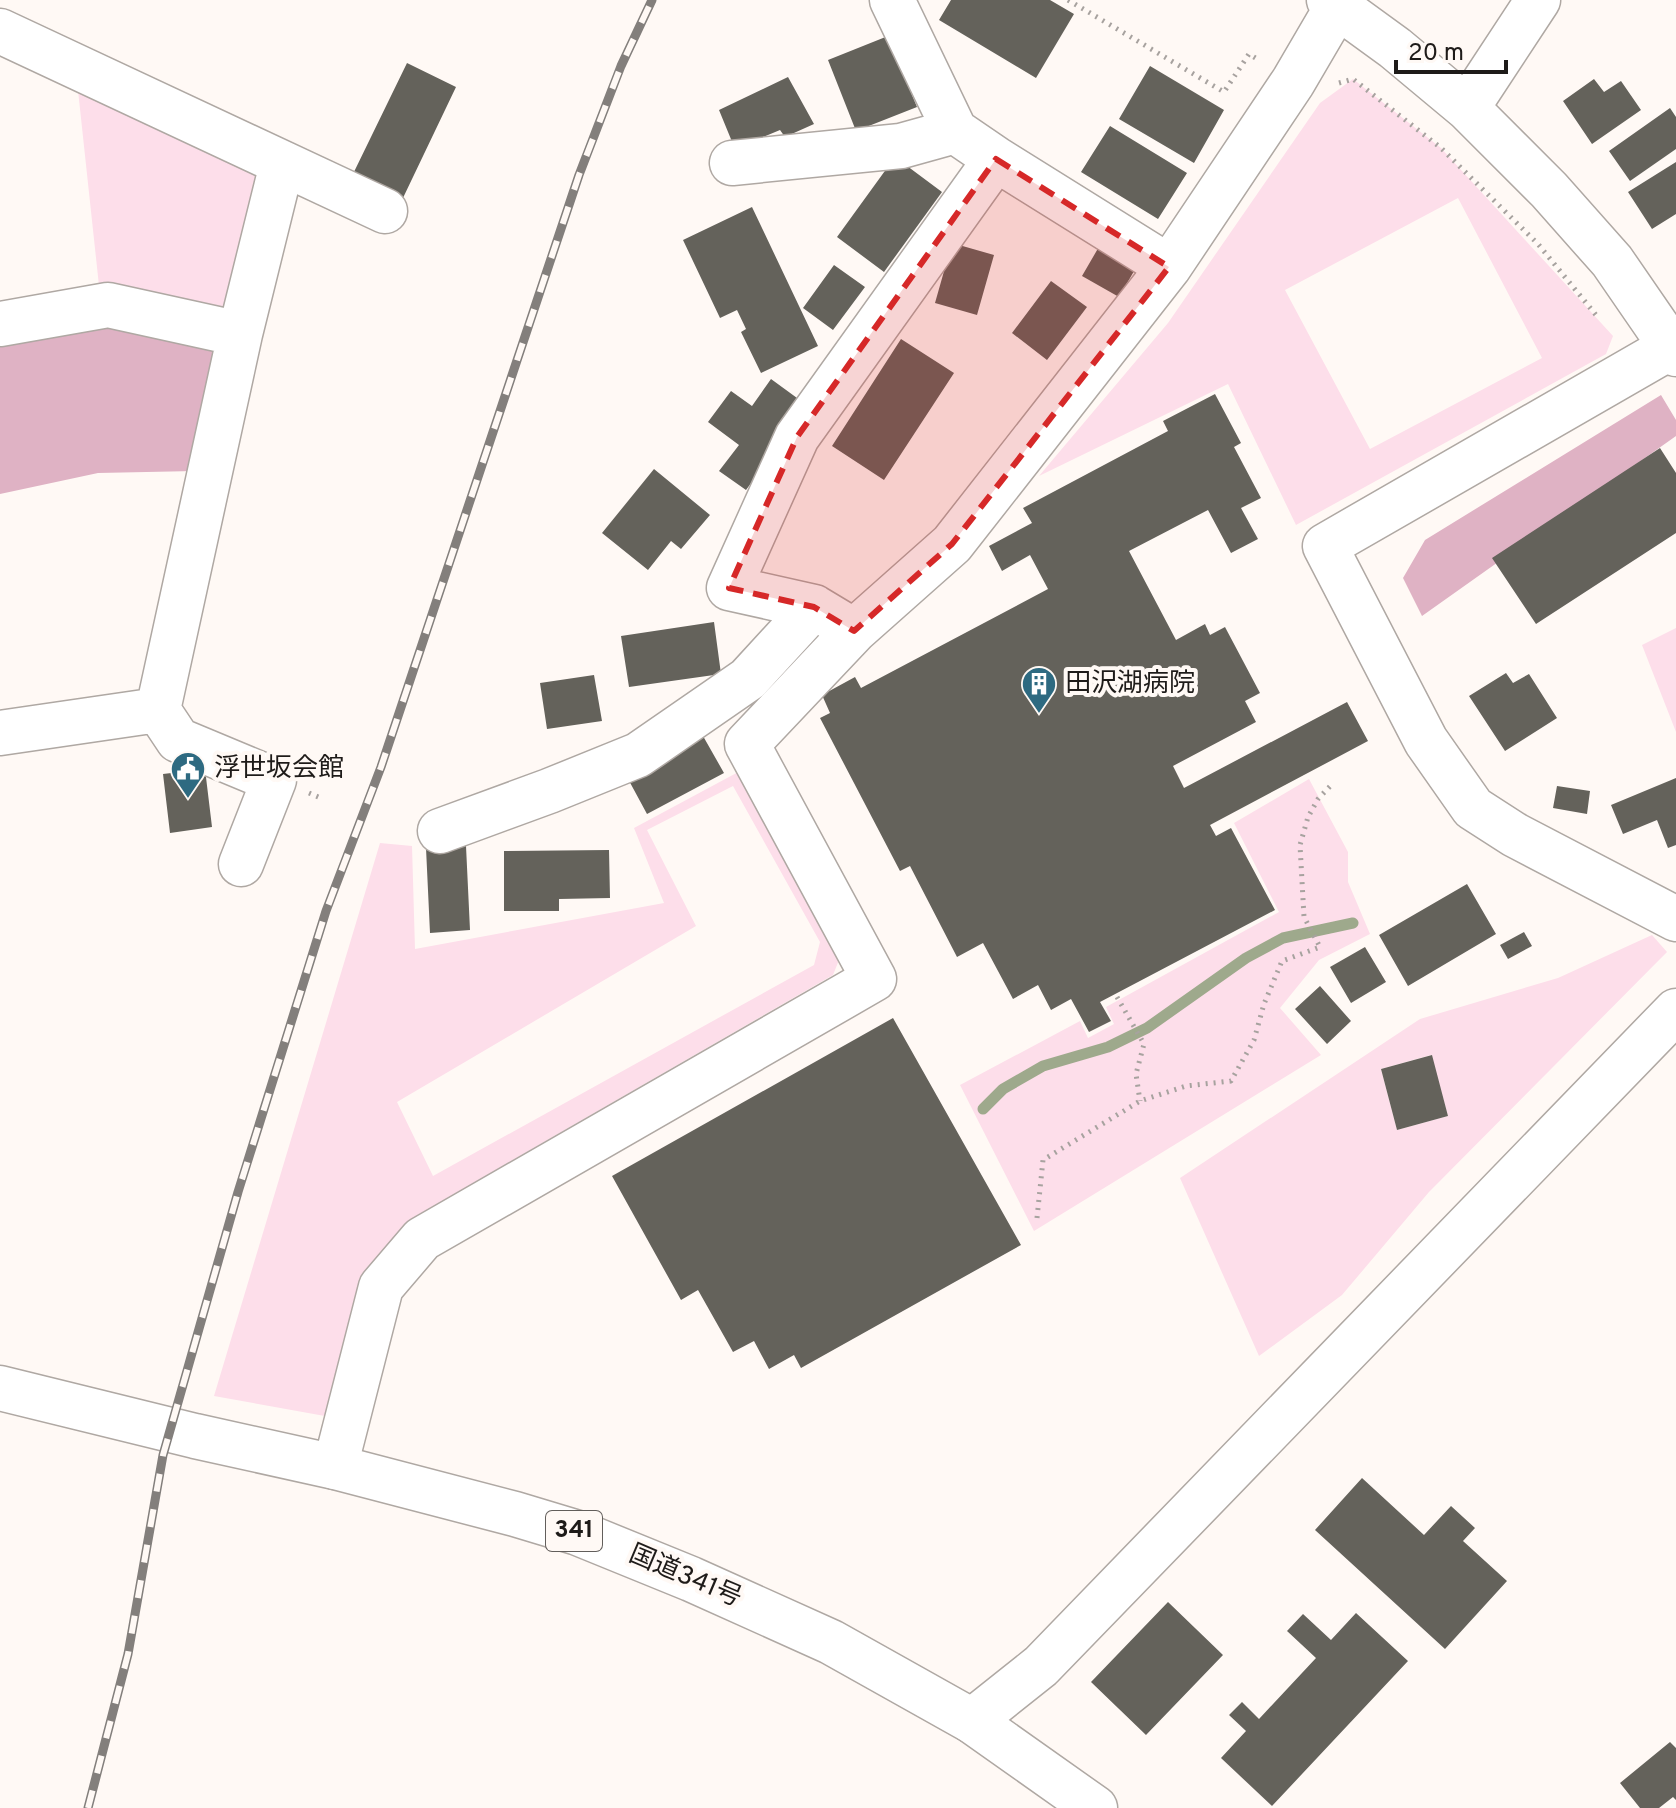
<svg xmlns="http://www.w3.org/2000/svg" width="1676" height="1808" viewBox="0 0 1676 1808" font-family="Overpass,'Noto Sans JP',sans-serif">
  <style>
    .green { fill: #fddeea; fill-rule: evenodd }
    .forest { fill: #dfb2c4 }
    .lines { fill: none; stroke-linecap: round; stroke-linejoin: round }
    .stream { stroke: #9ea98c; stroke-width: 11 }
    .building { fill: #64625b }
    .minor-casing { stroke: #afa8a3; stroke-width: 47 }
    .highway-casing { stroke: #afa8a3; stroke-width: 47 }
    .path { stroke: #a7a29f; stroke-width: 5; stroke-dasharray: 2 6; stroke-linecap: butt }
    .minor { stroke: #fff; stroke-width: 44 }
    .highway { stroke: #fff; stroke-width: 44 }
    .rail-casing { stroke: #837f7c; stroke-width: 9 }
    .rail { stroke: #fff9f5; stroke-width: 6; stroke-dasharray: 18; stroke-linecap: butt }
    .marked { fill: #d62828; fill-opacity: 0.2; stroke: #d62828; stroke-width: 6; stroke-dasharray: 16 10; stroke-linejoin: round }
    .labels { text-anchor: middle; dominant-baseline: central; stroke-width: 8; stroke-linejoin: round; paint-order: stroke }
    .shield { fill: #fff9f5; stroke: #625e5b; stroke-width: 2 }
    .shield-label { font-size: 24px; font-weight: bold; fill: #1e1b19 }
    .poi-label { font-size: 26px; fill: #1e1b19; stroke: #fff9f5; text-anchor: start }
    .street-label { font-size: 26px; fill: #1e1b19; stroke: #fff9f5 }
  </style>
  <rect width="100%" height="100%" fill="#fff9f5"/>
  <path class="green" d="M 1353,79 L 1441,148 L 1613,336 L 1606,354 L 1296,525 L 1228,384 L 1039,476 L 1168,323 L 1320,103 ZM 1458,198 L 1542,358 L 1370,449 L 1285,290 Z
    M 77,81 L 271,169 L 230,320 L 100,295 Z
    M 1676,628 L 1676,732 L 1642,645 Z
    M 742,770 L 843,950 L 833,975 L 416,1216 L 387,1249 L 347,1420 L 214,1396 L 380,843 L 412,846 L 415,949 L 664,903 L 634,828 ZM 733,786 L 820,942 L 814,965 L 433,1176 L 397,1102 L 696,926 L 647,830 Z
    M 1309,779 L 1348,852 L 1348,882 L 1370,934 L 1319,960 L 1280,1008 L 1321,1055 L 1034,1231 L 960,1085 L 1080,1021 L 1088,1038 L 1114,1024 L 1106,1007 L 1279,912 L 1234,823 Z
    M 1652,935 L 1667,952 L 1429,1192 L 1342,1295 L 1259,1356 L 1180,1178 L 1420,1019 L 1558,978 ZM 1431,1055 L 1448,1116 L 1397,1130 L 1381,1069 Z"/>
  <path class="forest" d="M 109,315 L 225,343 L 195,471 L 98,473 L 0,494 L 0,337 Z
    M 1661,395 L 1676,420 L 1676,436 L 1422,616 L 1403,578 L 1425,540 Z"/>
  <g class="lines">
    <path class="stream" d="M 983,1109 L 1003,1089 L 1043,1066 L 1108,1047 L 1147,1028 L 1246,958 L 1283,938 L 1353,923"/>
  </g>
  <path class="building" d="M 951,0 L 1050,0 L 1074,14 L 1036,78 L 939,20 Z
    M 888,36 L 917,107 L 856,131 L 828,60 Z
    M 407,63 L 456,87 L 402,200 L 352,176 Z
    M 1150,66 L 1224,110 L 1194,163 L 1119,119 Z
    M 788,77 L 814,124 L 785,137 L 780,130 L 735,149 L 719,110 Z
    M 1594,79 L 1604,92 L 1621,81 L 1641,110 L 1592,144 L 1563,101 Z
    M 1670,108 L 1676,117 L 1676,149 L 1630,181 L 1609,151 Z
    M 1110,126 L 1187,173 L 1158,219 L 1081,172 Z
    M 895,157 L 942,192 L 884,272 L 837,237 Z
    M 1676,162 L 1676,214 L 1652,229 L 1628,192 Z
    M 752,207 L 818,346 L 761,373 L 741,332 L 746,329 L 737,310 L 720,318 L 683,240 Z
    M 952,243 L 994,255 L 977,315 L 935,303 Z
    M 1100,245 L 1137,266 L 1119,297 L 1082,276 Z
    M 834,265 L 865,287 L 833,330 L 803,308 Z
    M 1051,281 L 1087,307 L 1047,360 L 1012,333 Z
    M 901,339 L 954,373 L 884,480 L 832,446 Z
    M 771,379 L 808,406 L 746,490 L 719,471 L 739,445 L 708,422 L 731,391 L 752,406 Z
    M 1215,394 L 1241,443 L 1234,447 L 1261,498 L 1241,508 L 1258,539 L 1231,553 L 1208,510 L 1129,551 L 1176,640 L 1205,624 L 1210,635 L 1225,627 L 1260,693 L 1245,701 L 1256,722 L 1173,766 L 1184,788 L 1347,702 L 1368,741 L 1210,825 L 1216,836 L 1231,828 L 1275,910 L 1100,1002 L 1111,1021 L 1089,1032 L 1071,999 L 1051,1010 L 1038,985 L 1013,999 L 983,943 L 957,957 L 910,866 L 900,871 L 820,718 L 830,713 L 822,695 L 855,677 L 861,688 L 1048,589 L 1030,555 L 1002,571 L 989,546 L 1032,523 L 1023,508 L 1168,431 L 1163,421 Z
    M 1660,448 L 1676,473 L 1676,533 L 1536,624 L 1492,558 Z
    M 654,469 L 710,515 L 681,549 L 671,541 L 648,570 L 602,533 Z
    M 714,622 L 721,674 L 629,687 L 621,636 Z
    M 1506,673 L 1513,683 L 1529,674 L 1557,718 L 1505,751 L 1469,696 Z
    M 594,675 L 602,721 L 547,729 L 540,683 Z
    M 703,736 L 724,773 L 647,814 L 627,777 Z
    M 205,769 L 212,827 L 170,833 L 163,774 Z
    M 1676,778 L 1676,845 L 1668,848 L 1657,820 L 1623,834 L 1611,805 Z
    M 1557,786 L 1590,791 L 1587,814 L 1553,808 Z
    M 466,846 L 470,930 L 430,933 L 426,848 Z
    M 609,850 L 610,898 L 559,899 L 559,911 L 504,911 L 504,851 Z
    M 1467,884 L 1496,934 L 1408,986 L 1379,935 Z
    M 1524,932 L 1532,946 L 1508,959 L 1500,945 Z
    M 1365,947 L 1386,982 L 1351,1003 L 1330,967 Z
    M 1320,986 L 1351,1021 L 1327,1044 L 1295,1009 Z
    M 893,1018 L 1021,1245 L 801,1368 L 794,1355 L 769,1369 L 754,1341 L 733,1352 L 698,1290 L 681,1300 L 612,1176 Z
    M 1432,1055 L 1448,1116 L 1397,1130 L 1381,1069 Z
    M 1362,1478 L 1424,1535 L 1451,1506 L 1475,1528 L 1463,1541 L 1507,1581 L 1445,1649 L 1315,1530 Z
    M 1168,1602 L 1223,1655 L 1146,1735 L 1091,1682 Z
    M 1356,1613 L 1408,1661 L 1272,1806 L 1221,1758 L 1246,1731 L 1229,1715 L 1242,1702 L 1259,1719 L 1316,1658 L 1287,1631 L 1303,1614 L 1331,1640 Z
    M 1670,1742 L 1676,1748 L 1676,1800 L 1673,1797 L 1659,1808 L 1640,1808 L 1620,1783 Z"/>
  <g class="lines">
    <defs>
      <path id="minor" d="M 892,0 L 955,131 L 996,159 L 1169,267
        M 1329,0 L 1395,48 L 1467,108 L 1549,190 L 1612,261 L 1676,354
        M 0,31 L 385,211
        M 1467,108 L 1538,0
        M 732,163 L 901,146 L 955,131
        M 0,324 L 108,305 L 240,334
        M 1671,347 L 1325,546 L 1426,741 L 1473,808 L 1515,835 L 1676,919
        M 854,631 L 814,607 L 729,588 L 797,437 L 996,159
        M 0,733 L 158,710
        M 440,831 L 549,791 L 638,755 L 748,679 L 814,607
        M 241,864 L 274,780 L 178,740 L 158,710 L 240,334 L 282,164
        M 335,1467 L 381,1287 L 422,1239 L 874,979 L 747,744 L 854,631 L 952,544 L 1169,267 L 1293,82 L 1341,0
        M 972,1721 L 1041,1666 L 1676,1011"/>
      <path id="highway" d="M 0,1388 L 195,1436 L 335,1467 L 515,1514 L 578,1533 L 691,1579 L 831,1642 L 972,1721 L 1095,1808"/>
    </defs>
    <use href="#minor" class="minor-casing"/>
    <use href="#highway" class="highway-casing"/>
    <path class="path" d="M 1068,0 L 1224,92 L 1249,54 L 1259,60
      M 1339,83 L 1353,79 L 1441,148 L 1538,244 L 1596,315
      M 309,793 L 323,799
      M 1117,997 L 1144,1044 L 1136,1074 L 1140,1101
      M 1037,1218 L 1043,1160 L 1140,1101 L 1186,1086 L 1231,1081 L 1254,1040 L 1264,1004 L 1282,961 L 1320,947 L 1304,917 L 1300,845 L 1308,817 L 1318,799 L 1333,783"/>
    <use href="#minor" class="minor"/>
    <use href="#highway" class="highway"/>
    <defs>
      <path id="rail" d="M 88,1808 L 128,1654 L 163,1455 L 238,1192 L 326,911 L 381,767 L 579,175 L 621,66 L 652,0"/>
    </defs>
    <use href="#rail" class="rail-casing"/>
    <use href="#rail" class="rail"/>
  </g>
  <path class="marked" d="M 996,159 L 1169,267 L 952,544 L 854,631 L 814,607 L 729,588 L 797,437 Z"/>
  <defs>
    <symbol id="building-pin" viewBox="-11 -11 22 30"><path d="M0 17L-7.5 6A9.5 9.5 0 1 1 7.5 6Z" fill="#2e6a81" stroke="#fff9f5"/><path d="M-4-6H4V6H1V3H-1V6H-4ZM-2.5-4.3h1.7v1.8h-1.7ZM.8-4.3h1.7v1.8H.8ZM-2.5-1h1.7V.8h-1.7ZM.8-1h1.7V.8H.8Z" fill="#fff"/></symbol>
    <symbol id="civic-pin" viewBox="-11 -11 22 30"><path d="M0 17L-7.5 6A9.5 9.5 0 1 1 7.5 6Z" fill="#2e6a81" stroke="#fff9f5"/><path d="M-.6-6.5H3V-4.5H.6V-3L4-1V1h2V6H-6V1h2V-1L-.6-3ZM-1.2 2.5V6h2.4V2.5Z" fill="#fff"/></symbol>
  </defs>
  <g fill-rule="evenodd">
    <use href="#building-pin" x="1019" y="664" width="40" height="54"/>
    <use href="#civic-pin" x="168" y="749" width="40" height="54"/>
  </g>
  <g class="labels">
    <rect class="shield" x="546" y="1511" width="56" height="40" rx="6"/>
    <g class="shield-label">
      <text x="574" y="1531">341</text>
    </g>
    <g class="poi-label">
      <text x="1065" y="684">田沢湖病院</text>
      <text x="214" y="769">浮世坂会館</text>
    </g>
    <g class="street-label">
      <text transform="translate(685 1577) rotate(23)">国道341号</text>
    </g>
  </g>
  <path d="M1396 60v12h110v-12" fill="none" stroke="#1e1b19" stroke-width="4"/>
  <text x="1408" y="60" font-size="24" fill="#1e1b19" stroke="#fff9f5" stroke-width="6" paint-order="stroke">20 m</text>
</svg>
